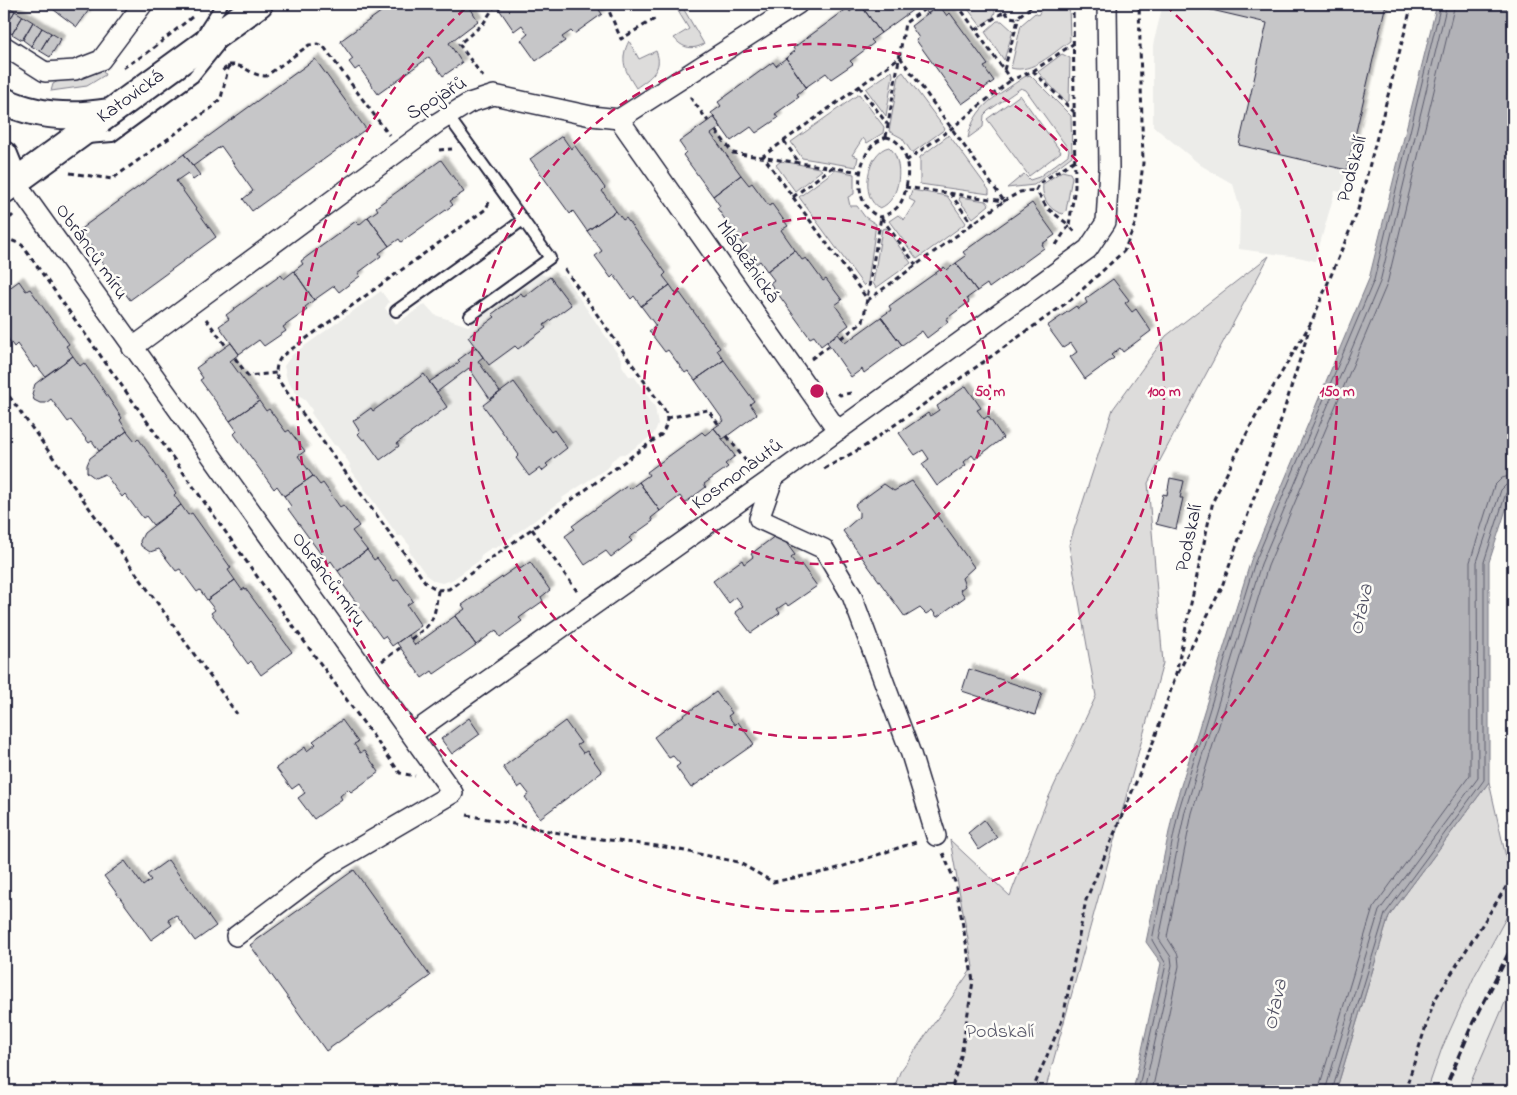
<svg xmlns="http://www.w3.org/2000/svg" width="1517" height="1095" viewBox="0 0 1517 1095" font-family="'Indie Flower',sans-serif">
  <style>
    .built { fill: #ecece9 }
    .green { fill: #dddcdb; stroke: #807f8b }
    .water { fill: #b2b2b7; stroke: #787885 }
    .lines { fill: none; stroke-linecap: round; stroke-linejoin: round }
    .shore { stroke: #5c5c6d; stroke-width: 1 }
    .building { fill: #c6c6c8; stroke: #22223b; filter: url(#shadow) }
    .lane-casing { stroke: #22223b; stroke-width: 14 }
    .street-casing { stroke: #22223b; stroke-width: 22 }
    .secondary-casing { stroke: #22223b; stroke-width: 30 }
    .path { stroke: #22223b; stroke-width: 3; stroke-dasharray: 5 4; stroke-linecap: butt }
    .lane { stroke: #fdfcf7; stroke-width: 10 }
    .street { stroke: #fdfcf7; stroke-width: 19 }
    .secondary { stroke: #fdfcf7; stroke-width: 26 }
    .rail { stroke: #22223b; stroke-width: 4; stroke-dasharray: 8 4; stroke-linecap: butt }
    .ring { fill: none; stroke: #c2185b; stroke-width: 2.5; stroke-dasharray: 9 6 }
    .labels { text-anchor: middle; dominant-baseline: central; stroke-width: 5; stroke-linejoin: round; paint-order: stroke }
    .street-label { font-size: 20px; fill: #22223b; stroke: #fdfcf7 }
    .park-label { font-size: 20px; fill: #5a5a6b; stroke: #fdfcf7 }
    .water-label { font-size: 21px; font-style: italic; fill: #545466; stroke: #fdfcf7 }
    .centre { fill: #c2185b; stroke: #fdfcf7; stroke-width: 2.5 }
    .ring-label { font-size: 15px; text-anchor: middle; font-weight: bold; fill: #c2185b; stroke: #fdfcf7; stroke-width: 5; stroke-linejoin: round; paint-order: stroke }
  </style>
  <defs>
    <filter id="shadow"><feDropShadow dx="4.5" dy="-4.5" stdDeviation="1" flood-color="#0004"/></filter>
  </defs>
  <rect width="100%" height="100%" fill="#fdfcf7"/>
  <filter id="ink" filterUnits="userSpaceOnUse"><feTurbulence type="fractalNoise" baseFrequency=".02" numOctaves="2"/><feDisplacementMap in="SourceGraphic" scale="10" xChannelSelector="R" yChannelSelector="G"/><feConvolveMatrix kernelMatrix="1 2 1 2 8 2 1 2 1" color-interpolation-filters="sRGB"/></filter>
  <g filter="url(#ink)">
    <path class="built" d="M 1163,4 L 1386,4 L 1347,170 L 1341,192 L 1335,191 L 1315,261 L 1298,257 L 1239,249 L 1240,209 L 1233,184 L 1202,166 L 1153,126 L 1153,45 Z
      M 541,274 L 550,277 L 564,276 L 622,360 L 622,366 L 629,376 L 634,376 L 655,407 L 658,425 L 653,435 L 626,454 L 621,454 L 611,461 L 610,466 L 562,498 L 563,500 L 496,548 L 491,548 L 481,555 L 480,560 L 452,580 L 442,583 L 434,581 L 427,576 L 409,551 L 410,546 L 402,536 L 398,536 L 349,467 L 350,464 L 337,446 L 334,445 L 311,413 L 312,410 L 305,400 L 298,396 L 287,380 L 284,366 L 292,355 L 381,291 L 389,302 L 385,308 L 396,324 L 425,304 L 435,315 L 468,326 Z
      M 1513,905 L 1513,984 L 1467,1091 L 1427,1091 L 1442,1048 L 1475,975 Z"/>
    <path class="green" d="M 964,4 L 992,4 L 995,12 L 993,17 L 981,26 Z
      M 1045,4 L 1069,4 L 1070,41 C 1053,53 1032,74 1011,68 L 1021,25 L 1035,13 L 1038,15 Z
      M 683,8 L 704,44 C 693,50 683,49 674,38 L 689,29 L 678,11 Z
      M 997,21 L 1002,21 L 1013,31 L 1004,60 L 985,32 Z
      M 629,41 L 639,59 L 656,51 C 664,69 650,78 636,88 C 625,71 619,60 629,41 Z
      M 1062,54 L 1070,58 L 1069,101 L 1066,102 L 1038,72 Z
      M 101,67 L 105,75 L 87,86 L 51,91 L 53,84 L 58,81 Z
      M 892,71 L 893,75 L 886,116 L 866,89 Z
      M 903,72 L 945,129 L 912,153 L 902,138 L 889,131 L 899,75 Z
      M 1030,75 L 1071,116 L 1072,156 L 1034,185 L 1007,188 L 1024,174 L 1030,180 L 1039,177 L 1068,155 L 1069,150 L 1026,90 L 1021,88 L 988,111 L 984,115 L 983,127 L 968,138 C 974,105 998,96 1024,77 Z
      M 859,94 L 884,127 L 883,133 L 867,143 L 863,138 L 852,155 L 858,157 L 856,167 L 802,158 L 791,142 Z
      M 1020,95 L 1061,152 L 1029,176 L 987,119 Z
      M 949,135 L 989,190 L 989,194 L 920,184 L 920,157 Z
      M 889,147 C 905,160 901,201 880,208 C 859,199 867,151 889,147 Z
      M 781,161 L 819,168 L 822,170 L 795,191 L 776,165 Z
      M 835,170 L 854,174 L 854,194 L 848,197 L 850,206 L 857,206 L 865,217 L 876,224 L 868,282 L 864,286 L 799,197 Z
      M 1062,171 L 1070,173 L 1072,177 L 1066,211 L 1063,214 C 1050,211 1041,198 1043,184 Z
      M 912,190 L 947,196 L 966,223 L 917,259 L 889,221 L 898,215 L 904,220 L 915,202 L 909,199 Z
      M 960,197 L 986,201 L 989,205 L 973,218 L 959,200 Z
      M 886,228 L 911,263 L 876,288 L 873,283 L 882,229 Z
      M 1269,256 L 1148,483 L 1163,663 L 1045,1091 L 893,1091 L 900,1072 L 973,967 L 950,840 L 1010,896 L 1046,803 L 1096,696 L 1069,545 L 1113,409 L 1166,336 Z
      M 1489,782 L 1513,888 L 1513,905 L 1475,975 L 1442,1048 L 1427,1091 L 1336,1091 L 1389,916 Z
      M 1513,984 L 1513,1091 L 1467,1091 Z"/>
    <path class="water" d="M 1437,4 L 1513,4 L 1513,488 L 1489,562 L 1489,782 L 1389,916 L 1336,1091 L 1133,1091 L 1161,963 L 1146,942 L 1174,808 L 1251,560 L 1369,279 Z"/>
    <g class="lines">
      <path class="shore" d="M 1138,1091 L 1166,964 L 1152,940 L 1179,809 L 1255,562 L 1374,280 L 1441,4
        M 1144,1091 L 1172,965 L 1171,957 L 1159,939 L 1185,811 L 1261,564 L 1380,282 L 1447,4
        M 1152,1091 L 1179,966 L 1178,955 L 1167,937 L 1192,813 L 1268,566 L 1387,284 L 1455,4
        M 1318,1091 L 1373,908 L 1470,775 L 1470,562 L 1494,486 L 1502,478 L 1513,475
        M 1325,1091 L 1379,911 L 1478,778 L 1477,562 L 1501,490 L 1506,485 L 1513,483
        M 1332,1091 L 1385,914 L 1484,780 L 1484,562 L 1506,493 L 1513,489"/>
    </g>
    <path class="building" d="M 46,4 L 93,4 L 77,27 Z
      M 392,4 L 468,4 L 478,21 L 449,43 L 462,63 L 443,76 L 429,57 L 378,94 L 359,67 L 355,70 L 349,62 L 353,59 L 340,41 Z
      M 506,4 L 595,4 L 602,14 L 574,34 L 571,31 L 562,37 L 565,41 L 536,61 L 521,40 L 528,34 L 522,25 L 514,31 L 499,9 Z
      M 860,4 L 881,33 L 871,40 L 874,43 L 850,61 L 853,64 L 831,79 L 826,73 L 806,87 L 786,58 L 795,51 L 793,48 L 848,8 L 850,12 Z
      M 860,4 L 938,4 L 939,5 L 928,14 L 921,4 L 881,33 Z
      M 1186,4 L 1386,4 L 1347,170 L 1239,145 L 1267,23 Z
      M 6,5 L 15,11 L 4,29 L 4,8 Z
      M 939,5 L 947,16 L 950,13 L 988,65 L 984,67 L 994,81 L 962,104 L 916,40 L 919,38 L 911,26 Z
      M 15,11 L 23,16 L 12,34 L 4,29 Z
      M 23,16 L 33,22 L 22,40 L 12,34 Z
      M 33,22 L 42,28 L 31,46 L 23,40 Z
      M 42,28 L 51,33 L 40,51 L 31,46 Z
      M 51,33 L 61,39 L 50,57 L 40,51 Z
      M 786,58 L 806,87 L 797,94 L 799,97 L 775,114 L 778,118 L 756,133 L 751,127 L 731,141 L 711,113 L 721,106 L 718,102 L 773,62 L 776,66 Z
      M 315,59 L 366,129 L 252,211 L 243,199 L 253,191 L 221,146 L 193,166 L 184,154 Z
      M 714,117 L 721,127 L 711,134 L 741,175 L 713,196 L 683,155 L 686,152 L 679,142 Z
      M 562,136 L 571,149 L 575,146 L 605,188 L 602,191 L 616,211 L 587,231 L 573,211 L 570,214 L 530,159 Z
      M 184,154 L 200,175 L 193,180 L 188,173 L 176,181 L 216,237 L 130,300 L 79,230 Z
      M 441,160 L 464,192 L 450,201 L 453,205 L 401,242 L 399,239 L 389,246 L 368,217 L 378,210 L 376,207 Z
      M 741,175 L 749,185 L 752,183 L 769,206 L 772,204 L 788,226 L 781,230 L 795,250 L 767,271 L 760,261 L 756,264 L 717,208 L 720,206 L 713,196 Z
      M 1032,203 L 1055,235 L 1042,244 L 1044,248 L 989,288 L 987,284 L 977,291 L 956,263 L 966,256 L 963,252 Z
      M 616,211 L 623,220 L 626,218 L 666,273 L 663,276 L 670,285 L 641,306 L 634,296 L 631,299 L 614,275 L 611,278 L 595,256 L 602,251 L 587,231 Z
      M 368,217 L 389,246 L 379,253 L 381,256 L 358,273 L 360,276 L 339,292 L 334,286 L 314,300 L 294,271 L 303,264 L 301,261 L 356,221 L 359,225 Z
      M 795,250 L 802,260 L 806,258 L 823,281 L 826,279 L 842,300 L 835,305 L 849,325 L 821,346 L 814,336 L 810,338 L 770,283 L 774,280 L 767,271 Z
      M 956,263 L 977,291 L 967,298 L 969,302 L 946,319 L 948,322 L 927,338 L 922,331 L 902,345 L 881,317 L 891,310 L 889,306 L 944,267 L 947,270 Z
      M 294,271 L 314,300 L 305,307 L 307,310 L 283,327 L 286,331 L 264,346 L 259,340 L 239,354 L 219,326 L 229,319 L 226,315 L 281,275 L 284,279 Z
      M 550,277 L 571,305 L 544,325 L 546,328 L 518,349 L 515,346 L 489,365 L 468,337 L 495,317 L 492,314 L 521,293 L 524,297 Z
      M 1113,279 L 1129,300 L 1125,303 L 1132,312 L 1136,309 L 1151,331 L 1123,352 L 1120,348 L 1111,355 L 1114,358 L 1085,379 L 1070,357 L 1077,352 L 1071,343 L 1063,348 L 1047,326 L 1076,306 L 1078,309 L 1087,303 L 1085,299 Z
      M 19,281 L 26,291 L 30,289 L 69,344 L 66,346 L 73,356 L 45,376 L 37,366 L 34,368 L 17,344 L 14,347 L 4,333 L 4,292 Z
      M 670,285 L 677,295 L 680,293 L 720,348 L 717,350 L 724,360 L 695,380 L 688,371 L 685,373 L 668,350 L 665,352 L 649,331 L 656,326 L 641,306 Z
      M 881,317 L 902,345 L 864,373 L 862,369 L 851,377 L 827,342 L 838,334 L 845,343 Z
      M 231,343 L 239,354 L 230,361 L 259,401 L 230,421 L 200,380 L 203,378 L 196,368 Z
      M 476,347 L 483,357 L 478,361 L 500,392 L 490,399 L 469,368 L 437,392 L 429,382 L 460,362 L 458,360 Z
      M 73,356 L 80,366 L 84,363 L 99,384 L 122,418 L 120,420 L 127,431 L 99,451 L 92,441 L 89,443 L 71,420 L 68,422 L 51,399 L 46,403 L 40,403 L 34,400 L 32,394 L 35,384 Z
      M 724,360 L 754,401 L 750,404 L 757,414 L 723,439 L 714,428 L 724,421 L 695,380 Z
      M 424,374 L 447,407 L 397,443 L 399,446 L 380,460 L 365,439 L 363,440 L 358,434 L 360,432 L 353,421 L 371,408 L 373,411 Z
      M 514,382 L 551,432 L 554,430 L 567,448 L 546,464 L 548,466 L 542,471 L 540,468 L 529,476 L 516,458 L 519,455 L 483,405 Z
      M 966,386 L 981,408 L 977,410 L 984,419 L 988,416 L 1003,438 L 975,459 L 972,455 L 964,462 L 966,465 L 937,486 L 922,464 L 929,459 L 923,450 L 915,455 L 899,433 L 928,413 L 930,416 L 939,410 L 937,406 Z
      M 259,401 L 266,411 L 269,409 L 286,432 L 289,430 L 305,451 L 298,456 L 313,476 L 284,496 L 277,486 L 274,489 L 234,434 L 237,431 L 230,421 Z
      M 714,428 L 735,456 L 725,464 L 728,467 L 704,484 L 706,487 L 685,503 L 680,496 L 660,511 L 639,482 L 649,475 L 647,472 L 702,432 L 705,435 Z
      M 127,431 L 135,441 L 138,438 L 176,493 L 174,495 L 181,505 L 153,525 L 146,516 L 143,518 L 125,494 L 122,497 L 105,474 L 95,478 L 87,472 L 87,465 L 90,458 Z
      M 313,476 L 320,485 L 323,483 L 340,507 L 343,505 L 359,526 L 352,531 L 367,550 L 338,571 L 331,561 L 328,564 L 288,509 L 291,506 L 284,496 Z
      M 1170,478 L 1184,481 L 1180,498 L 1183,498 L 1176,529 L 1156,524 L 1163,494 L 1167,495 Z
      M 912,481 L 974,567 L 962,578 L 965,586 L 960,590 L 965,597 L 937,617 L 932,610 L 926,614 L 920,608 L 905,617 L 843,531 L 859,517 L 859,512 L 855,505 L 884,484 L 894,491 Z
      M 639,482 L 660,511 L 651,518 L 653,521 L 629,538 L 632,541 L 611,557 L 606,551 L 585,565 L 565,536 L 575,529 L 572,526 L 627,486 L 630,489 Z
      M 181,505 L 188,515 L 192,513 L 231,568 L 228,570 L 235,580 L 207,600 L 200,590 L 197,592 L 180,569 L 176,571 L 159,549 L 150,552 L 141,546 L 140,541 L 144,533 Z
      M 779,533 L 795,555 L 791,558 L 798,567 L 801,564 L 817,586 L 788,606 L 786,603 L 777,609 L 780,613 L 751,633 L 735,612 L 743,606 L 736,597 L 729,603 L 713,581 L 742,560 L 744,564 L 753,557 L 751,554 Z
      M 367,550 L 374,560 L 377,558 L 394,581 L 398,579 L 413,601 L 407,605 L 421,626 L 392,646 L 385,636 L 382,638 L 342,583 L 345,581 L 338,571 Z
      M 530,562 L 550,590 L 541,597 L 543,601 L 519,618 L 522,621 L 500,637 L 496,630 L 476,645 L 455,616 L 465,609 L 462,605 L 518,566 L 520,569 Z
      M 235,580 L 242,590 L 245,588 L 292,652 L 261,675 L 251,661 L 248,664 L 211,613 L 215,610 L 207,600 Z
      M 455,616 L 476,645 L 434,674 L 432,671 L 422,678 L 397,643 L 408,635 L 415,645 Z
      M 969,669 L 1042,693 L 1035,715 L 962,691 Z
      M 716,692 L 732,713 L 728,716 L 735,725 L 738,722 L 754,744 L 691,788 L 676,767 L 680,764 L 673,756 L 669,758 L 654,737 Z
      M 469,718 L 480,734 L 452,754 L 441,739 Z
      M 342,720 L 358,742 L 354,744 L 360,753 L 364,751 L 379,772 L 351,792 L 348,789 L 340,796 L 342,799 L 314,819 L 298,798 L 305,793 L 299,784 L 292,789 L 276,768 L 305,747 L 307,751 L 316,744 L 313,741 Z
      M 565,721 L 581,743 L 577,745 L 583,753 L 587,751 L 602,772 L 540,818 L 525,797 L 529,794 L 522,785 L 518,788 L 503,767 Z
      M 984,820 L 997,838 L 979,850 L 968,833 Z
      M 168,860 L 216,926 L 195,941 L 176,915 L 168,920 L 172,925 L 151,940 L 104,876 L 125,861 L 143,886 L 151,880 L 147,875 Z
      M 354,870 L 430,976 L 326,1051 L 250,945 Z"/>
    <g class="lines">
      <defs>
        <path id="lane" d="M 202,35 L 222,4
          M 87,138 L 112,136 L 193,77 L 218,46
          M 396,311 L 523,220 L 448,116
          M 470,316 L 550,258 L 523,220"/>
        <path id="street" d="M 4,46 L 45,72 L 75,70 L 101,60 L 143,4
          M 619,119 L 838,431
          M 15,182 L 453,793 L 333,863 L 236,936
          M 132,348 L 437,123 L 469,103 L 494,95 L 591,116 L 619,119 L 798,4
          M 774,477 L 759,519 L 824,549 L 852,596 L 911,754 L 936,836
          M 412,734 L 774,477 L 1088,249 L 1106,222 L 1109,168 L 1107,4"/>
        <path id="secondary" d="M 4,101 C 37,117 73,118 109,112
          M 4,155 L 15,182
          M 4,190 L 259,4"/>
      </defs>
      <use href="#lane" class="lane-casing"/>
      <use href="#street" class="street-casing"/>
      <use href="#secondary" class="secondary-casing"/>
      <path class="path" d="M 606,4 L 621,39 L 658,17
        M 957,4 L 1011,80 L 1033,71 L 1074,112
        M 1000,4 L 1009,17 L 1016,18 L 1035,4
        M 1073,4 L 1075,187 L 1069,225 L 1075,232
        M 976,30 L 1005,11
        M 900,57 L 1004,201 L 868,300 L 763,156 Z
        M 229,65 C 246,64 250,76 266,76 L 309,45 L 317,44 L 324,47 L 389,135
        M 123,68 L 147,53 L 192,17
        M 1004,70 L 1019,17
        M 1033,71 L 1073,44
        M 483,77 L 459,44 L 483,24 L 496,4
        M 859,86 L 887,124
        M 690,97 L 708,121
        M 716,131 L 733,153 L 861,172
        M 886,137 C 913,142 911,186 900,204 C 895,211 888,214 881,217 C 852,209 855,160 875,143 C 878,141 882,139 886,137 Z
        M 886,137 L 905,23 L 925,9
        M 784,141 L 798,161
        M 439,150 L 452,149
        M 906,161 L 952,128 L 1011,80
        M 70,173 L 112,179 L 214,106 L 221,98 L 229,65 L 222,71
        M 905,187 L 1004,201 L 1020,192 L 1036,190
        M 950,193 L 972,224
        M 793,197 L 832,167
        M 489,202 L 486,209 L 282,356 C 275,365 274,375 281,384 L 426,583 L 438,590 L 449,589 L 661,435 C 667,426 669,419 664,409 L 564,268
        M 4,224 L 13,215
        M 4,237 L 22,245 L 261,582 L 400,773 L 415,776
        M 1056,245 L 1069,225 L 1047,208 L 1036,190 L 1040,183 L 1075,160
        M 206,319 L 226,346
        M 841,338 L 863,322 L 881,217 L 916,265
        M 235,358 L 248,376 L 276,373
        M 811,359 L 829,346
        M 4,389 L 237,714
        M 838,393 L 840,395 L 851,393
        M 667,418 L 708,410 L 719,425
        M 727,436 L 751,468
        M 824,469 L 865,446 L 1072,299 L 1124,251 L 1136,222 L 1143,163 L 1139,4
        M 532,529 L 577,591
        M 411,639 C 435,622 434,619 438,591
        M 382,661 L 400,648
        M 1178,673 L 1221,589 L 1274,442 L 1310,327
        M 467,815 L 570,835 L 665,847 L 738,862 L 773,882 L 829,871 L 916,842
        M 943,853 L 955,882 L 973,981 L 961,1056 L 951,1091
        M 1032,1091 L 1063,1018 L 1086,900 L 1154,740 L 1175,678 L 1213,501 L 1252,423 L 1312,321 L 1357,213 L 1412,4
        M 1405,1091 L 1434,1001 L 1513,876"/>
      <use href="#lane" class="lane"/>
      <use href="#street" class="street"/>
      <use href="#secondary" class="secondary"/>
      <path class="rail" d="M 1444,1091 L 1473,1023 L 1513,945"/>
    </g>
  </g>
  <g class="ring">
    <circle cx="817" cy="391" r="173"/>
    <circle cx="817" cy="391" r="347"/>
    <path d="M1165 5A520 520 0 1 1 469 5"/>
  </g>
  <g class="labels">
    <g class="street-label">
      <text transform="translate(131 97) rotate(-36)">Katovická</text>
      <text transform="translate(437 99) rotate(-31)">Spojařů</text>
      <text transform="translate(1353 169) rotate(-75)">Podskalí</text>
      <text transform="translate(91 252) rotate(55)">Obránců míru</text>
      <text transform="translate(747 262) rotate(55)">Mládežnická</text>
      <text transform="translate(738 475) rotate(-36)">Kosmonautů</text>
      <text transform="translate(1190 538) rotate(-78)">Podskalí</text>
      <text transform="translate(328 580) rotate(54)">Obránců míru</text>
    </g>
    <g class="park-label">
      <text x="1000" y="1032">Podskalí</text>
    </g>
    <g class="water-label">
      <text transform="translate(1362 610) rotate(-78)">Otava</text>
      <text transform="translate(1276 1005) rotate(-78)">Otava</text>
    </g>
  </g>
  <circle cx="817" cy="391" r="8" class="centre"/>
  <g class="ring-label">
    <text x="990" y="396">50 m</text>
    <text x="1164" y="396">100 m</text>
    <text x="1337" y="396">150 m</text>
  </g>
  <rect width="1517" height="1095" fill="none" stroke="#fdfcf7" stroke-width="20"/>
  <rect x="10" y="10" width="1497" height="1075" fill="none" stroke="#22223b" stroke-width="2" filter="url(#ink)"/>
</svg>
